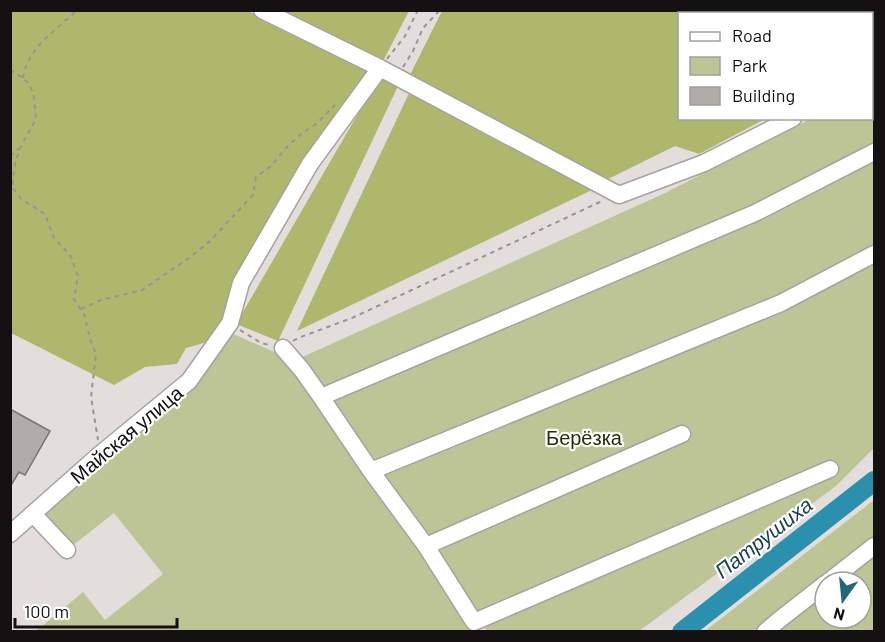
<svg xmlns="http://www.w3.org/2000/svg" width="885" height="642" viewBox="0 0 885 642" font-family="Barlow,sans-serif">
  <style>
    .green { fill: #bdc495; fill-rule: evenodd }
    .forest { fill: #aeb86c }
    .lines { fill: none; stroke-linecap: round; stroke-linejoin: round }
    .river { stroke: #2a90ae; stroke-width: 20 }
    .building { fill: #b0aca9; stroke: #777371; stroke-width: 1.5 }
    .minor-casing { stroke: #a7a2a0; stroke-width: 19 }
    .path { stroke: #989493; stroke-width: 2; stroke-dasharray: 4.5 4.5; stroke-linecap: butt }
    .minor { stroke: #fff; stroke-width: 16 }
    .labels { text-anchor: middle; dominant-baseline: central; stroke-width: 4.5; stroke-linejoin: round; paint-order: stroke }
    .street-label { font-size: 20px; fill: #131111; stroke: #fff }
    .park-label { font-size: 20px; fill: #292d0b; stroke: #fff }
    .water-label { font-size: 21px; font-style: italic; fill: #17424f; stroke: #fff }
  </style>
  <rect width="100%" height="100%" fill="#e3dedc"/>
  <path class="green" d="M 874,85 L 874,448 L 836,486 L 639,631 L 487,631 L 298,359 L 663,194 L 810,119 L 872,118 L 872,87 Z
    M 231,333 L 286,357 L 476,631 L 35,632 L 83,592 L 105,620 L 163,574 L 114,513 L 72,546 L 40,514 Z
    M 874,500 L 874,631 L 705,631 ZM 825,582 L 861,582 L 861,618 L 825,618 Z"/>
  <path class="forest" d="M 10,11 L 248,11 L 372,71 L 218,339 L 186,348 L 177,364 L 145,367 L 114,385 L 11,333 Z
    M 274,11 L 409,11 L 382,63 Z
    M 442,11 L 874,11 L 874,59 L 872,61 L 872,14 L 680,14 L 680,118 L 765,119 L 699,154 L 675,146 L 606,180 L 410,75 Z
    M 381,74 L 398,86 L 278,341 L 236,324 Z
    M 411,89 L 594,189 L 297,331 Z"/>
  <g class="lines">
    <path class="river" d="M 682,632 L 874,481"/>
  </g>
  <path class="building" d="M 10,409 L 50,431 L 25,475 L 19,472 L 10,487 Z"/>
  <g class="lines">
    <defs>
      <path id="minor" d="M 262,10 L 380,68 L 619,195 L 704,163 L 793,118
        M 872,79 L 874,77
        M 283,348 L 302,370 L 321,397 L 371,471 L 426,546 L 474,622 L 830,469
        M 321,397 L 755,213 L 874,152
        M 371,471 L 781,303 L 874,254
        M 33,514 L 67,550
        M 10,534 L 98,456 L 189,381 L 230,323 L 241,283 L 310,164 L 380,68
        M 426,546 L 682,434
        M 828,582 L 874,546
        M 765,632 L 779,620 L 825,584"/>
    </defs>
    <use href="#minor" class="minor-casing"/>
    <path class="path" d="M 387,59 L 405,36 L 418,10
      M 403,67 L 413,51 L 423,28 L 440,10
      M 10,70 L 23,78 L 30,85 L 34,98 L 36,119 L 20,148 L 15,164 L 12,187 L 21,199 L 45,214 L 54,238 L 70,255 L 78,276 L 74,299 L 84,314 L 91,342 L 96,354 L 91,397 L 98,440
      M 23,78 C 24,73 25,68 27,64 C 37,41 60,27 77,10
      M 10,156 L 20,148
      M 81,309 L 101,300 L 142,290 L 189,258 L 209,242 L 253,195 L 256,177 L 271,166 L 284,150 L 301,134 L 316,124 L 335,105
      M 240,330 L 261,343 L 269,345
      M 293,341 L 298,338 L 352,318 L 602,201"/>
    <use href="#minor" class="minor"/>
  </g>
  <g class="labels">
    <g class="street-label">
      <text transform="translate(126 434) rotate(-40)">Майская улица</text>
    </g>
    <g class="park-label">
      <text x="584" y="437">Берёзка</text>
    </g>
    <g class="water-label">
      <text transform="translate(763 537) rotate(-38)">Патрушиха</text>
    </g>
  </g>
  <rect width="885" height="642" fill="none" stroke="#131111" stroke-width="24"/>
  <rect x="678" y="12" width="195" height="108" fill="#ffffff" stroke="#a1a0a0" stroke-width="1.5"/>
  <rect x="690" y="32" width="30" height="9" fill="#ffffff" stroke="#a1a0a0" stroke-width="1.5"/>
  <text x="732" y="42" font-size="18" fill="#131111">Road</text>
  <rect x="690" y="57" width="30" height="18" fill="#bdc495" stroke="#a1a0a0" stroke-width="1.5"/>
  <text x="732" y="72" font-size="18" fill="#131111">Park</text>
  <rect x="690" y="87" width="30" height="18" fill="#b0aca9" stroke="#a1a0a0" stroke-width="1.5"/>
  <text x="732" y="102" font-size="18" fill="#131111">Building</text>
  <g transform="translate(843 600) rotate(195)"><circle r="28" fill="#ffffff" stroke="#a1a0a0" stroke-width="1.5"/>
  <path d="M0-4.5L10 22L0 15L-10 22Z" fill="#246779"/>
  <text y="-9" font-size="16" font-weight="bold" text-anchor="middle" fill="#131111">N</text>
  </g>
  <path d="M15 618v9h162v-9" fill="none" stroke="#131111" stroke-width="3"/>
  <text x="24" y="618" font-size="18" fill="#131111" stroke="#ffffff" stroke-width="4.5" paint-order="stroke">100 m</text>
</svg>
